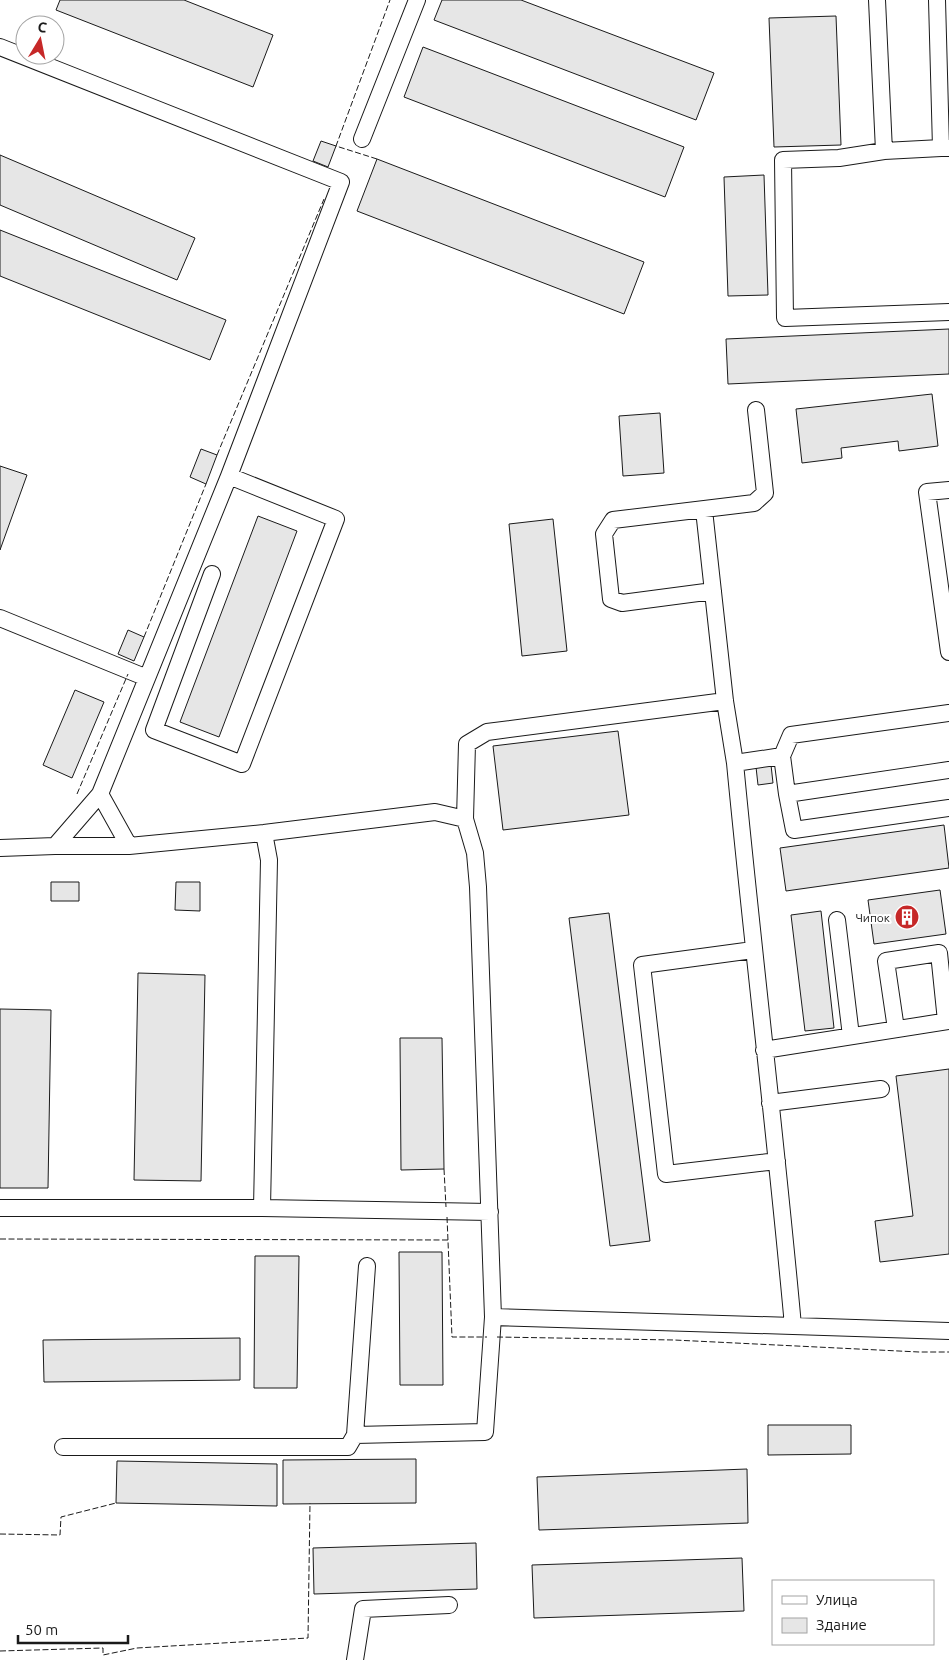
<svg xmlns="http://www.w3.org/2000/svg" width="949" height="1660" viewBox="0 0 949 1660" font-family="Ubuntu,sans-serif">
  <style>
    .building { fill: #e6e6e6; stroke: #1a1a1a }
    .lines { fill: none; stroke-linecap: round; stroke-linejoin: round }
    .minor-casing { stroke: #1a1a1a; stroke-width: 18 }
    .minor { stroke: #fff; stroke-width: 16 }
    .fence { stroke: #1a1a1a; stroke-width: 1; stroke-dasharray: 6 2.5; stroke-linecap: butt }
    .labels { text-anchor: middle; dominant-baseline: central; stroke-width: 4; stroke-linejoin: round; paint-order: stroke }
    .poi-label { font-size: 12px; fill: #1a1a1a; stroke: #fff; text-anchor: end }
  </style>
  <rect width="100%" height="100%" fill="#fff"/>
  <path class="building" d="M 60,0 L 184,0 L 273,35 L 253,87 L 56,10 Z
    M 442,0 L 521,0 L 714,73 L 696,120 L 434,20 Z
    M 836,16 L 841,145 L 774,147 L 769,18 Z
    M 423,47 L 684,147 L 665,197 L 404,97 Z
    M 321,141 L 336,146 L 328,167 L 313,161 Z
    M 0,155 L 195,238 L 177,280 L 0,205 Z
    M 377,159 L 644,262 L 624,314 L 357,211 Z
    M 764,175 L 768,295 L 728,296 L 724,177 Z
    M 0,230 L 226,320 L 210,360 L 0,276 Z
    M 949,329 L 949,374 L 728,384 L 726,339 Z
    M 932,394 L 938,446 L 899,451 L 898,441 L 841,448 L 842,458 L 802,463 L 796,409 Z
    M 660,413 L 664,473 L 623,476 L 619,416 Z
    M 201,449 L 217,455 L 206,484 L 190,477 Z
    M 0,466 L 27,475 L 0,550 Z
    M 258,516 L 297,531 L 219,737 L 180,722 Z
    M 553,519 L 567,651 L 522,656 L 509,524 Z
    M 128,630 L 144,637 L 134,661 L 118,654 Z
    M 75,690 L 104,702 L 72,778 L 43,765 Z
    M 618,731 L 629,815 L 503,830 L 493,746 Z
    M 771,765 L 773,783 L 758,785 L 756,767 Z
    M 944,825 L 949,868 L 786,891 L 780,848 Z
    M 51,882 L 79,882 L 79,901 L 51,901 Z
    M 176,882 L 200,882 L 200,911 L 175,910 Z
    M 940,890 L 946,934 L 874,944 L 868,900 Z
    M 821,911 L 834,1028 L 805,1031 L 791,915 Z
    M 609,913 L 650,1241 L 610,1246 L 569,918 Z
    M 138,973 L 205,975 L 201,1181 L 134,1180 Z
    M 0,1009 L 51,1010 L 48,1188 L 0,1188 Z
    M 400,1038 L 442,1038 L 444,1169 L 401,1170 Z
    M 949,1069 L 949,1254 L 880,1262 L 875,1221 L 913,1216 L 896,1076 Z
    M 399,1252 L 442,1252 L 443,1385 L 400,1385 Z
    M 255,1256 L 299,1256 L 297,1388 L 254,1388 Z
    M 240,1338 L 240,1380 L 44,1382 L 43,1340 Z
    M 768,1425 L 851,1425 L 851,1454 L 768,1455 Z
    M 416,1459 L 416,1503 L 283,1504 L 283,1460 Z
    M 117,1461 L 277,1464 L 277,1506 L 116,1503 Z
    M 747,1469 L 748,1523 L 539,1530 L 537,1477 Z
    M 476,1543 L 477,1589 L 314,1594 L 313,1548 Z
    M 742,1558 L 744,1611 L 534,1618 L 532,1565 Z"/>
  <g class="lines">
    <defs>
      <path id="minor" d="M 877,0 L 884,151
        M 937,0 L 941,148 L 949,148
        M 0,47 L 341,182 L 229,476 L 100,794 L 129,846
        M 362,139 L 417,0
        M 941,148 L 884,151 L 839,158 L 783,160 L 785,318 L 949,312
        M 949,490 L 927,492 L 949,652
        M 704,510 L 725,701 L 735,763
        M 212,574 L 154,730 L 242,764 L 336,519 L 229,476
        M 713,591 L 622,603 L 611,599 L 604,534 L 613,520 L 754,503 L 765,493 L 756,410
        M 0,618 L 147,678
        M 949,713 L 791,735 L 782,756 L 787,794 L 949,770
        M 782,756 L 735,763 C 753,951 776,1138 793,1326 L 949,1331
        M 787,794 L 794,830 L 949,808
        M 465,819 L 467,744 L 487,732 L 725,701
        M 55,846 L 100,794
        M 0,848 L 55,846 L 129,846 L 264,833 L 435,812 L 465,819 L 475,853 L 478,887 L 493,1317 L 793,1326
        M 837,920 L 851,1036
        M 753,950 L 642,965 L 666,1174 L 777,1161
        M 896,1029 L 886,961 L 939,953 L 946,1021
        M 764,1050 L 949,1021
        M 770,1103 L 881,1089
        M 0,1208 L 262,1208 L 490,1212
        M 262,1208 L 269,860 L 264,833
        M 355,1435 L 485,1432 L 493,1317
        M 63,1447 L 348,1447 L 355,1435 L 367,1266
        M 355,1660 L 363,1609 L 449,1605"/>
    </defs>
    <use href="#minor" class="minor-casing"/>
    <use href="#minor" class="minor"/>
    <path class="fence" d="M 377,159 L 336,146 L 390,0
      M 217,455 L 324,199
      M 144,637 L 206,484
      M 77,794 L 128,674
      M 444,1169 L 446,1207
      M 447,1217 L 452,1337 L 487,1337
      M 0,1239 L 448,1240
      M 497,1337 L 674,1340 L 919,1352 L 949,1352
      M 0,1534 L 60,1535 L 61,1517 L 116,1503
      M 0,1651 L 103,1648 L 103,1655 L 137,1648 L 308,1638 L 310,1503"/>
  </g>
  <defs>
    <symbol id="building-disc" viewBox="-11 -11 22 22"><circle r="9.5" fill="#c62828" stroke="#fff"/><path d="M-4-6H4V6H1V3H-1V6H-4ZM-2.5-4.3h1.7v1.8h-1.7ZM.8-4.3h1.7v1.8H.8ZM-2.5-1h1.7V.8h-1.7ZM.8-1h1.7V.8H.8Z" fill="#fff"/></symbol>
  </defs>
  <g fill-rule="evenodd">
    <use href="#building-disc" x="893" y="903" width="28" height="28"/>
  </g>
  <g class="labels">
    <g class="poi-label">
      <text x="890" y="917">Чипок</text>
    </g>
  </g>
  <rect x="772" y="1580" width="162" height="65" fill="#ffffff" stroke="#a3a3a3"/>
  <rect x="782" y="1596" width="25" height="8" fill="#ffffff" stroke="#a3a3a3"/>
  <text x="816" y="1605" font-size="15" fill="#1a1a1a">Улица</text>
  <rect x="782" y="1618" width="25" height="15" fill="#e6e6e6" stroke="#a3a3a3"/>
  <text x="816" y="1630" font-size="15" fill="#1a1a1a">Здание</text>
  <g transform="translate(40 40) rotate(10)"><circle r="24" fill="#ffffff" stroke="#a3a3a3"/>
  <path d="M0-4L9 19L0 12L-9 19Z" fill="#c62828"/>
  <text y="-8" font-size="14" font-weight="bold" text-anchor="middle" fill="#1a1a1a">С</text>
  </g>
  <path d="M18 1635v8h110v-8" fill="none" stroke="#1a1a1a" stroke-width="2.5"/>
  <text x="25" y="1635" font-size="15" fill="#1a1a1a" stroke="#ffffff" stroke-width="4" paint-order="stroke">50 m</text>
</svg>
